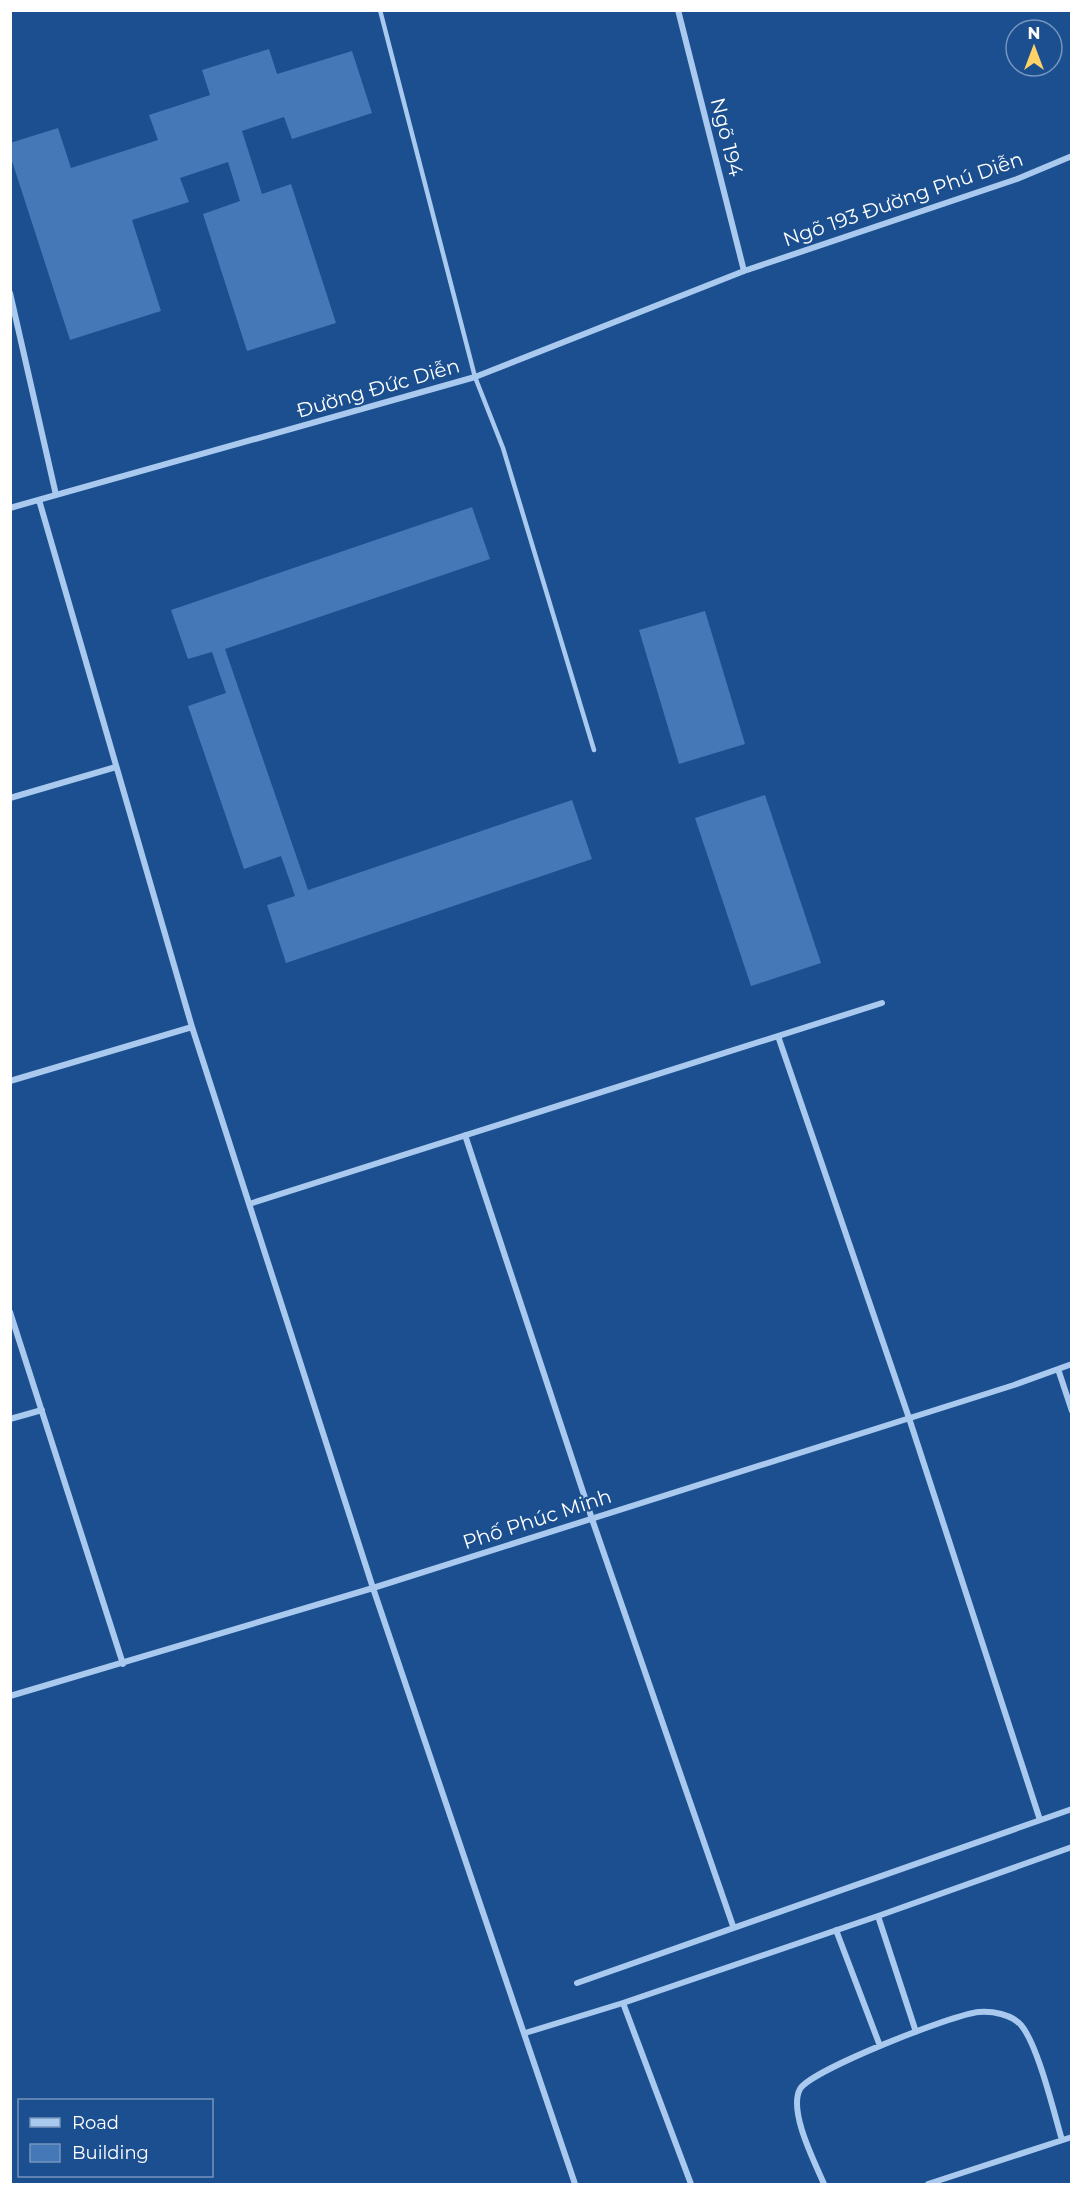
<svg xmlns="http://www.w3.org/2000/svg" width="1082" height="2195" viewBox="0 0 1082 2195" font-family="Montserrat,sans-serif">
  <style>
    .building { fill: #4478b7 }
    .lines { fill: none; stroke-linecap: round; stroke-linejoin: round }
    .service { stroke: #a9c9ee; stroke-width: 4.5 }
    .minor { stroke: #a9c9ee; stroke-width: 6 }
    .labels { text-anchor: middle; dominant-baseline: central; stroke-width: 4.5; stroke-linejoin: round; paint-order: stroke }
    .street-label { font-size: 20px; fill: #fff; stroke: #1b4f8f }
  </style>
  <rect width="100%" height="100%" fill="#1b4f8f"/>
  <path class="building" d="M 269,49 L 277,74 L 352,51 L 372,113 L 292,139 L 284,117 L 242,131 L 262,194 L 291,184 L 336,323 L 247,351 L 203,214 L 240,201 L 228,162 L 180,178 L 189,202 L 132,220 L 161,311 L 70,340 L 10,155 L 10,143 L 58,128 L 71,168 L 158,140 L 149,115 L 210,95 L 202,70 Z
    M 472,507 L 490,559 L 225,649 L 308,890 L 572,800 L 592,859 L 286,963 L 267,905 L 295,896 L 281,856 L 244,869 L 188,706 L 226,693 L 212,652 L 188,659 L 171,610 Z
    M 705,611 L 745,744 L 679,764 L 639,630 Z
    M 765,795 L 821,963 L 751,986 L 695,818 Z"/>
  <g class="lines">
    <path class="service" d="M 380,10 L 475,377 L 503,448 L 594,750"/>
    <path class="minor" d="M 678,10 L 744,271
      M 10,293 L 56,495
      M 39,500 L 192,1027 L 373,1588 L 575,2184
      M 10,508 L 475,377 L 744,271 L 1017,179 L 1072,156
      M 10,798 L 116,767
      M 778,1036 L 909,1418 L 1040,1820
      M 10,1081 L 192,1027
      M 465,1135 L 592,1519 L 733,1926
      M 249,1204 L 882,1003
      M 10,1312 L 123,1664
      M 1058,1369 L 1072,1411
      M 10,1419 L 42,1410
      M 10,1696 L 373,1588 L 1014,1385 L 1072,1364
      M 878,1916 L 916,2032
      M 836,1930 L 880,2046
      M 577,1983 L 1072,1809
      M 623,2003 L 691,2184
      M 525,2033 L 623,2003 L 878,1916 L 1072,1847
      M 824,2184 C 815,2163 788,2111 800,2089 C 811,2070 954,2014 979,2012 C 992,2011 1011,2014 1021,2025 C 1038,2045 1054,2113 1062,2140
      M 928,2184 L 1072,2137"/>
  </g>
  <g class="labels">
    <g class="street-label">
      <text transform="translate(727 137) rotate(76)">Ngõ 194</text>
      <text transform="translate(903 199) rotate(-19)">Ngõ 193 Đường Phú Diễn</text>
      <text transform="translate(378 388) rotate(-16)">Đường Đức Diễn</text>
      <text transform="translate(537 1519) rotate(-18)">Phố Phúc Minh</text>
    </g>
  </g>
  <rect width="1082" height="2195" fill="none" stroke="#ffffff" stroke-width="24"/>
  <rect x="18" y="2099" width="195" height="78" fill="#1b4f8f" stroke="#7695bc" stroke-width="1.5"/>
  <rect x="30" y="2118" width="30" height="9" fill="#a9c9ee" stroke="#7695bc" stroke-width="1.5"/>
  <text x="72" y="2129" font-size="18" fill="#ffffff">Road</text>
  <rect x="30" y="2144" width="30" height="18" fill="#4478b7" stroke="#7695bc" stroke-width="1.5"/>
  <text x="72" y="2159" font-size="18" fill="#ffffff">Building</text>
  <g transform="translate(1034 48)"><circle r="28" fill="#1b4f8f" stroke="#7695bc" stroke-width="1.5"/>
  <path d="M0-4.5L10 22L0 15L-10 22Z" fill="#ffd166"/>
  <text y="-9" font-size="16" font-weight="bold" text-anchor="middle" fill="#ffffff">N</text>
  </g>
</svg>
